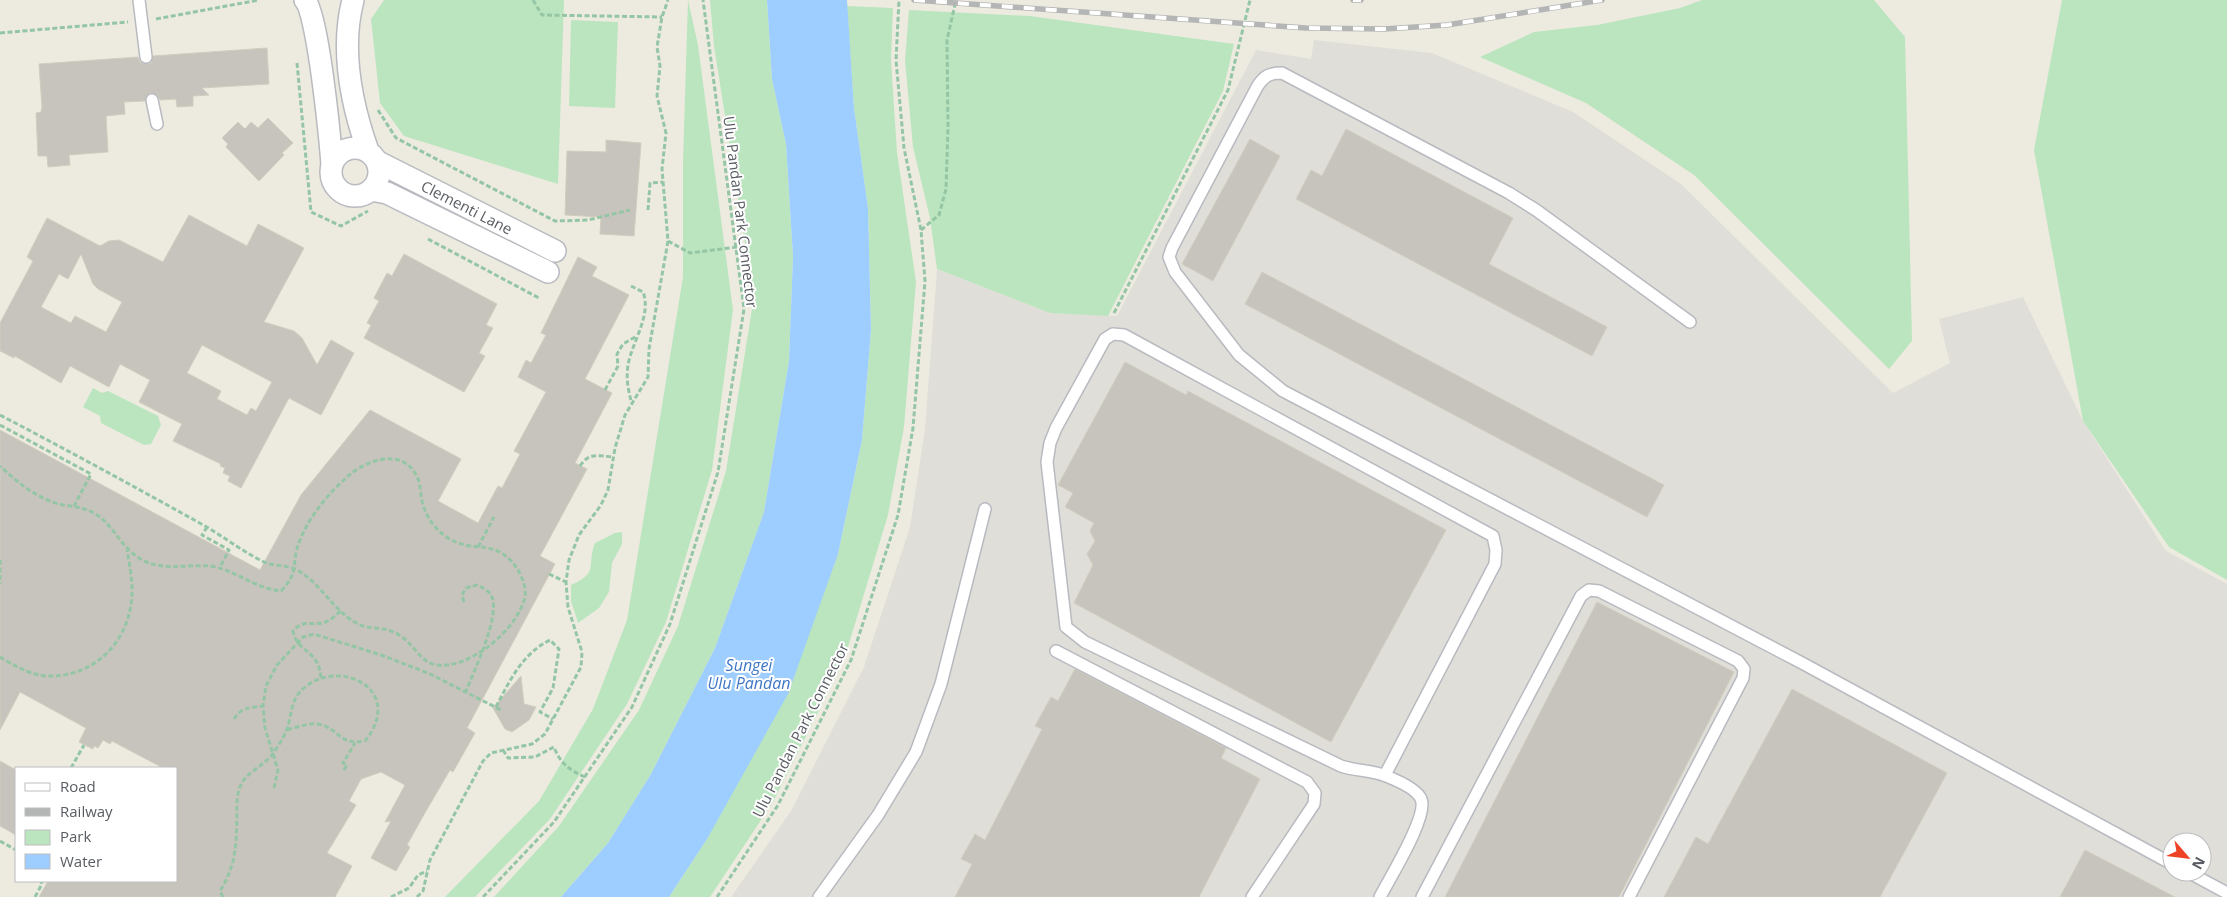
<svg xmlns="http://www.w3.org/2000/svg" width="2227" height="897" viewBox="0 0 2227 897" font-family="'Open Sans',sans-serif">
  <style>
    .industrial { fill: #e0ded8; fill-rule: evenodd }
    .green { fill: #bbe5be }
    .water { fill: #9eceff }
    .building { fill: #c7c4bd; stroke: #d1cdbe; fill-rule: evenodd }
    .lines { fill: none; stroke-linecap: round; stroke-linejoin: round }
    .lane-casing { stroke: #b8bac0; stroke-width: 14 }
    .street-casing { stroke: #b8bac0; stroke-width: 24 }
    .path { stroke: #94c6a6; stroke-width: 3; stroke-dasharray: 5 2.5; stroke-linecap: butt }
    .lane { stroke: #fff; stroke-width: 11 }
    .street { stroke: #fff; stroke-width: 21 }
    .rail-casing { stroke: #b4b5b5; stroke-width: 5.5 }
    .rail { stroke: #fff; stroke-width: 4; stroke-dasharray: 11; stroke-linecap: butt }
    .labels { text-anchor: middle; dominant-baseline: central; stroke-width: 4; stroke-linejoin: round; paint-order: stroke }
    .street-label { font-size: 15px; fill: #595c62; stroke: #fff }
    .water-label { font-size: 16px; font-style: italic; fill: #3e76c5; stroke: #fff }
  </style>
  <rect width="100%" height="100%" fill="#edebe0"/>
  <path class="industrial" d="M 1314,40 L 1432,53 L 1573,112 L 1681,184 L 1893,393 L 1950,363 L 1939,319 L 2023,297 L 2083,421 L 2166,551 L 2227,584 L 2227,897 L 731,897 L 791,811 L 864,667 L 910,527 L 925,429 L 937,269 L 1050,313 L 1117,316 L 1256,50 L 1311,59 ZM 2172,842 L 2202,842 L 2202,872 L 2172,872 Z"/>
  <path class="green" d="M 384,0 L 564,0 L 558,184 L 404,136 L 380,103 L 371,19 Z
    M 688,0 L 698,45 L 733,310 L 712,470 L 666,622 L 627,704 L 550,819 L 475,897 L 445,897 L 539,801 L 593,709 L 627,620 L 683,277 L 683,161 Z
    M 710,0 L 767,0 L 772,79 L 786,144 L 793,257 L 789,361 L 764,512 L 715,648 L 651,774 L 608,843 L 561,897 L 494,897 L 559,826 L 639,710 L 678,626 L 726,471 L 752,309 L 745,243 L 714,46 Z
    M 1702,0 L 1874,0 L 1905,37 L 1912,341 L 1889,369 L 1694,175 L 1586,103 L 1480,57 L 1534,32 L 1597,25 L 1680,8 Z
    M 2062,0 L 2227,0 L 2227,580 L 2169,547 L 2083,421 L 2034,150 Z
    M 847,6 L 893,8 L 891,60 L 897,152 L 916,282 L 904,427 L 888,515 L 844,660 L 773,802 L 710,897 L 669,897 L 707,839 L 838,554 L 862,440 L 871,330 L 868,208 L 854,108 Z
    M 909,10 L 1030,16 L 1234,44 L 1223,91 L 1108,316 L 1050,313 L 937,269 L 930,218 L 913,147 L 905,61 Z
    M 571,20 L 618,22 L 615,108 L 569,106 Z
    M 93,388 L 102,393 L 108,391 L 158,416 L 161,425 L 151,444 L 144,445 L 101,423 L 100,416 L 83,407 Z
    M 622,532 L 622,544 L 612,563 L 609,592 L 599,608 L 578,623 L 571,601 L 571,585 C 600,572 586,566 595,543 L 615,533 Z"/>
  <path class="water" d="M 767,0 L 847,0 L 854,108 L 868,208 L 871,330 L 862,440 L 838,554 L 788,694 L 707,839 L 669,897 L 561,897 L 608,843 L 651,774 L 715,648 L 764,512 L 789,361 L 793,257 L 786,144 L 772,79 Z"/>
  <path class="building" d="M 267,48 L 269,84 L 202,88 L 209,95 L 193,96 L 193,106 L 177,107 L 176,99 L 160,100 L 157,95 L 150,93 L 145,101 L 124,102 L 125,114 L 106,116 L 108,152 L 69,155 L 70,165 L 48,167 L 47,156 L 38,156 L 36,113 L 41,112 L 42,107 L 39,64 L 138,57 L 140,62 L 146,64 L 151,63 L 153,56 Z
    M 268,118 L 293,143 L 282,153 L 284,155 L 259,181 L 226,147 L 228,144 L 222,138 L 238,122 L 245,129 L 251,122 L 258,128 Z
    M 1346,129 L 1513,218 L 1489,264 L 1607,327 L 1592,356 L 1296,199 L 1311,170 L 1322,176 Z
    M 1250,139 L 1280,156 L 1213,281 L 1182,264 Z
    M 606,140 L 641,143 L 634,236 L 600,234 L 601,217 L 565,215 L 567,151 L 606,152 Z
    M 189,215 L 247,246 L 258,224 L 304,248 L 264,322 L 294,331 L 302,338 L 317,365 L 331,340 L 354,353 L 321,415 L 289,398 L 241,488 L 228,481 L 230,476 L 223,473 L 225,468 L 220,466 L 221,464 L 173,441 L 182,424 L 139,402 L 150,380 L 120,364 L 109,387 L 70,366 L 61,383 L 15,356 L 14,358 L 0,351 L 0,323 L 33,261 L 27,257 L 47,218 L 100,246 L 109,241 L 119,240 L 163,262 ZM 81,254 L 93,284 L 98,289 L 122,302 L 106,332 L 75,316 L 71,323 L 41,307 L 59,274 L 68,279 ZM 202,345 L 272,382 L 256,411 L 251,408 L 247,415 L 217,399 L 221,391 L 187,373 Z
    M 404,254 L 497,304 L 486,325 L 493,328 L 479,353 L 485,356 L 464,392 L 364,338 L 371,325 L 367,323 L 379,301 L 374,298 L 387,273 L 392,276 Z
    M 578,257 L 597,267 L 592,276 L 629,295 L 585,379 L 612,393 L 575,463 L 587,469 L 540,556 L 555,564 L 467,728 L 475,733 L 453,772 L 450,770 L 426,811 L 407,845 L 410,847 L 396,871 L 371,858 L 391,821 L 385,822 L 405,785 L 381,772 L 361,779 L 349,801 L 356,805 L 327,853 L 352,866 L 335,897 L 39,897 L 48,881 L 176,881 L 176,768 L 163,768 L 112,741 L 110,744 L 103,740 L 98,748 L 94,746 L 93,749 L 79,742 L 86,728 L 20,692 L 0,730 L 0,430 L 260,570 L 301,495 L 370,410 L 461,459 L 438,501 L 478,523 L 498,486 L 502,488 L 520,454 L 514,451 L 546,392 L 518,377 L 526,360 L 531,363 L 546,335 L 541,333 Z
    M 1262,272 L 1664,485 L 1647,517 L 1245,304 Z
    M 1125,362 L 1186,395 L 1188,391 L 1446,530 L 1331,742 L 1074,603 L 1093,565 L 1087,554 L 1095,541 L 1090,531 L 1094,523 L 1065,507 L 1073,493 L 1058,485 Z
    M 1597,602 L 1734,672 L 1619,897 L 1445,897 Z
    M 1075,669 L 1226,748 L 1221,758 L 1260,779 L 1199,897 L 955,897 L 972,864 L 961,859 L 975,834 L 985,840 L 1042,729 L 1035,726 L 1051,697 L 1058,701 Z
    M 521,676 L 524,704 L 536,707 L 529,720 L 512,732 L 505,729 L 493,708 Z
    M 1792,689 L 1947,773 L 1880,897 L 1664,897 L 1696,837 L 1708,844 Z
    M 0,761 L 16,770 L 16,835 L 0,826 Z
    M 2085,850 L 2175,897 L 2060,897 Z"/>
  <g class="lines">
    <defs>
      <path id="lane" d="M 139,0 L 146,57
        M 152,100 L 157,124
        M 1690,322 L 1536,210 L 1509,193 L 1282,73 C 1269,73 1264,76 1257,87 L 1172,248 L 1169,257 L 1175,272 L 1239,355 L 1283,391 L 1802,663 L 2172,864
        M 1056,651 L 1307,782 L 1315,793 L 1314,804 L 1252,897
        M 2188,872 L 2227,893
        M 819,897 L 878,815 L 916,752 L 941,684 L 985,509
        M 1380,897 C 1389,879 1429,816 1421,799 C 1417,789 1396,780 1386,776 C 1372,770 1355,771 1341,766 L 1085,642 L 1066,627 L 1047,462 L 1050,443 L 1056,428 L 1105,339 L 1113,334 L 1124,335 L 1493,536 L 1496,550 L 1495,564 L 1385,775
        M 1422,897 L 1581,596 L 1589,590 L 1599,591 L 1738,661 L 1744,669 L 1743,678 L 1629,897"/>
      <path id="street" d="M 305,0 C 318,14 330,139 332,164
        M 353,0 C 340,50 351,103 368,151
        M331 172a24 24 0 1 1 48 0a24 24 0 1 1-48 0Z
        M 378,162 L 555,251
        M 371,190 L 387,193 L 548,272"/>
    </defs>
    <use href="#lane" class="lane-casing"/>
    <use href="#street" class="street-casing"/>
    <path class="path" d="M 533,0 L 542,15 L 662,17
      M 156,19 L 259,0
      M 0,33 L 128,22
      M 297,63 L 311,212 L 341,226 L 368,211
      M 378,110 L 396,138 L 555,221 L 588,220 L 630,210
      M 648,210 L 650,183 L 663,182
      M 921,230 L 939,215 L 946,189 L 948,127 L 947,40 L 956,0
      M 428,239 L 539,298
      M 668,241 L 690,253 L 737,247
      M 631,286 L 643,292 C 652,315 632,342 628,365 C 626,379 628,390 632,404
      M 1114,313 L 1228,90 L 1250,0
      M 605,390 L 618,366 L 617,354 L 623,344 L 637,336
      M 0,415 C 69,451 137,488 205,526 C 224,537 242,551 262,561 C 273,567 287,564 297,570 C 321,583 333,611 358,624 C 368,629 378,627 388,630 C 422,640 415,678 463,661 C 488,651 515,627 524,601 C 528,590 522,576 516,567 C 511,559 501,551 492,549 C 485,547 478,547 471,546 C 446,543 428,525 422,501 C 420,492 421,483 416,475 C 401,447 365,460 346,478 C 328,494 309,517 300,540 C 290,564 301,570 281,591 C 253,588 234,569 210,566 C 185,564 161,572 139,558 C 120,546 113,524 94,513 C 80,505 63,507 50,501 C 30,493 15,480 0,466
      M 0,425 L 91,474 L 74,506
      M 580,466 C 589,452 599,456 613,457
      M 207,527 L 202,535 L 229,550 L 219,569
      M 478,547 L 494,517
      M 0,560 L 0,584
      M 549,574 L 566,582
      M 464,602 L 462,595 L 466,588 L 477,585 C 483,588 489,590 492,597 C 500,617 474,671 466,691
      M 0,657 C 13,665 31,675 46,676 C 90,678 125,647 131,604 C 134,586 130,567 127,550
      M 321,678 C 319,649 297,653 293,631 C 307,614 319,635 340,611
      M 496,707 C 510,680 522,654 550,640 L 559,649 L 553,688 L 540,712 L 553,719
      M 234,719 C 241,707 250,708 263,706
      M 503,750 L 508,758 L 535,757 L 554,747 C 560,763 569,770 585,777
      M 71,768 L 84,745
      M 344,770 L 347,765 L 343,763 L 355,743
      M 274,788 L 278,770 L 265,728 L 263,706 L 266,686 L 277,665 L 303,637 L 314,634 L 381,655 L 428,673 L 501,710
      M 0,841 L 16,850
      M 35,897 L 42,884 L 41,881
      M 223,897 L 220,891 C 236,865 236,847 237,818 C 237,808 236,797 240,787 C 245,772 265,766 274,752 C 279,745 284,737 287,729 C 291,718 291,702 299,693 C 333,654 408,687 365,741 C 338,746 340,728 318,724 C 308,723 297,727 287,730
      M 391,897 L 409,888 L 418,875 L 427,871
      M 417,897 L 423,891 L 430,860 L 483,761 L 491,753 L 532,744 L 545,734 L 581,667 L 582,652 L 568,607 L 566,582 L 569,560 L 579,535 L 601,505 L 608,490 L 615,448 L 625,415 L 648,377 L 649,349 L 668,241 L 662,169 L 666,133 L 657,96 L 660,66 L 657,47 L 662,17 L 668,0
      M 483,897 L 554,822 L 632,707 L 670,624 L 718,472 L 744,309 L 703,0
      M 717,897 L 778,805 L 851,660 L 898,515 L 913,428 L 925,281 L 921,230 L 904,148 L 896,60 L 899,0"/>
    <use href="#lane" class="lane"/>
    <use href="#street" class="street"/>
    <defs>
      <path id="rail" d="M 914,0 L 1306,28 L 1384,29 L 1447,25 L 1602,0
        M 1353,0 L 1361,0"/>
    </defs>
    <use href="#rail" class="rail-casing"/>
    <use href="#rail" class="rail"/>
  </g>
  <g class="labels">
    <g class="street-label">
      <text transform="translate(467 207) rotate(27)">Clementi Lane</text>
      <text transform="translate(741 212) rotate(83)">Ulu Pandan Park Connector</text>
      <text transform="translate(800 730) rotate(-63)">Ulu Pandan Park Connector</text>
    </g>
    <g class="water-label">
      <text x="749" y="665">Sungei<tspan x="749" dy="18">Ulu Pandan</tspan></text>
    </g>
  </g>
  <rect x="15" y="767" width="162" height="115" fill="#ffffff" stroke="#bdbec0"/>
  <rect x="25" y="783" width="25" height="8" fill="#ffffff" stroke="#bdbec0"/>
  <text x="60" y="792" font-size="15" fill="#595c62">Road</text>
  <rect x="25" y="808" width="25" height="8" fill="#b4b5b5" stroke="#bdbec0"/>
  <text x="60" y="817" font-size="15" fill="#595c62">Railway</text>
  <rect x="25" y="830" width="25" height="15" fill="#bbe5be" stroke="#bdbec0"/>
  <text x="60" y="842" font-size="15" fill="#595c62">Park</text>
  <rect x="25" y="854" width="25" height="15" fill="#9eceff" stroke="#bdbec0"/>
  <text x="60" y="867" font-size="15" fill="#595c62">Water</text>
  <g transform="translate(2187 857) rotate(118)"><circle r="24" fill="#ffffff" stroke="#bdbec0"/>
  <path d="M0-4L9 19L0 12L-9 19Z" fill="#ed4325"/>
  <text y="-8" font-size="14" font-weight="bold" text-anchor="middle" fill="#595c62">N</text>
  </g>
</svg>
